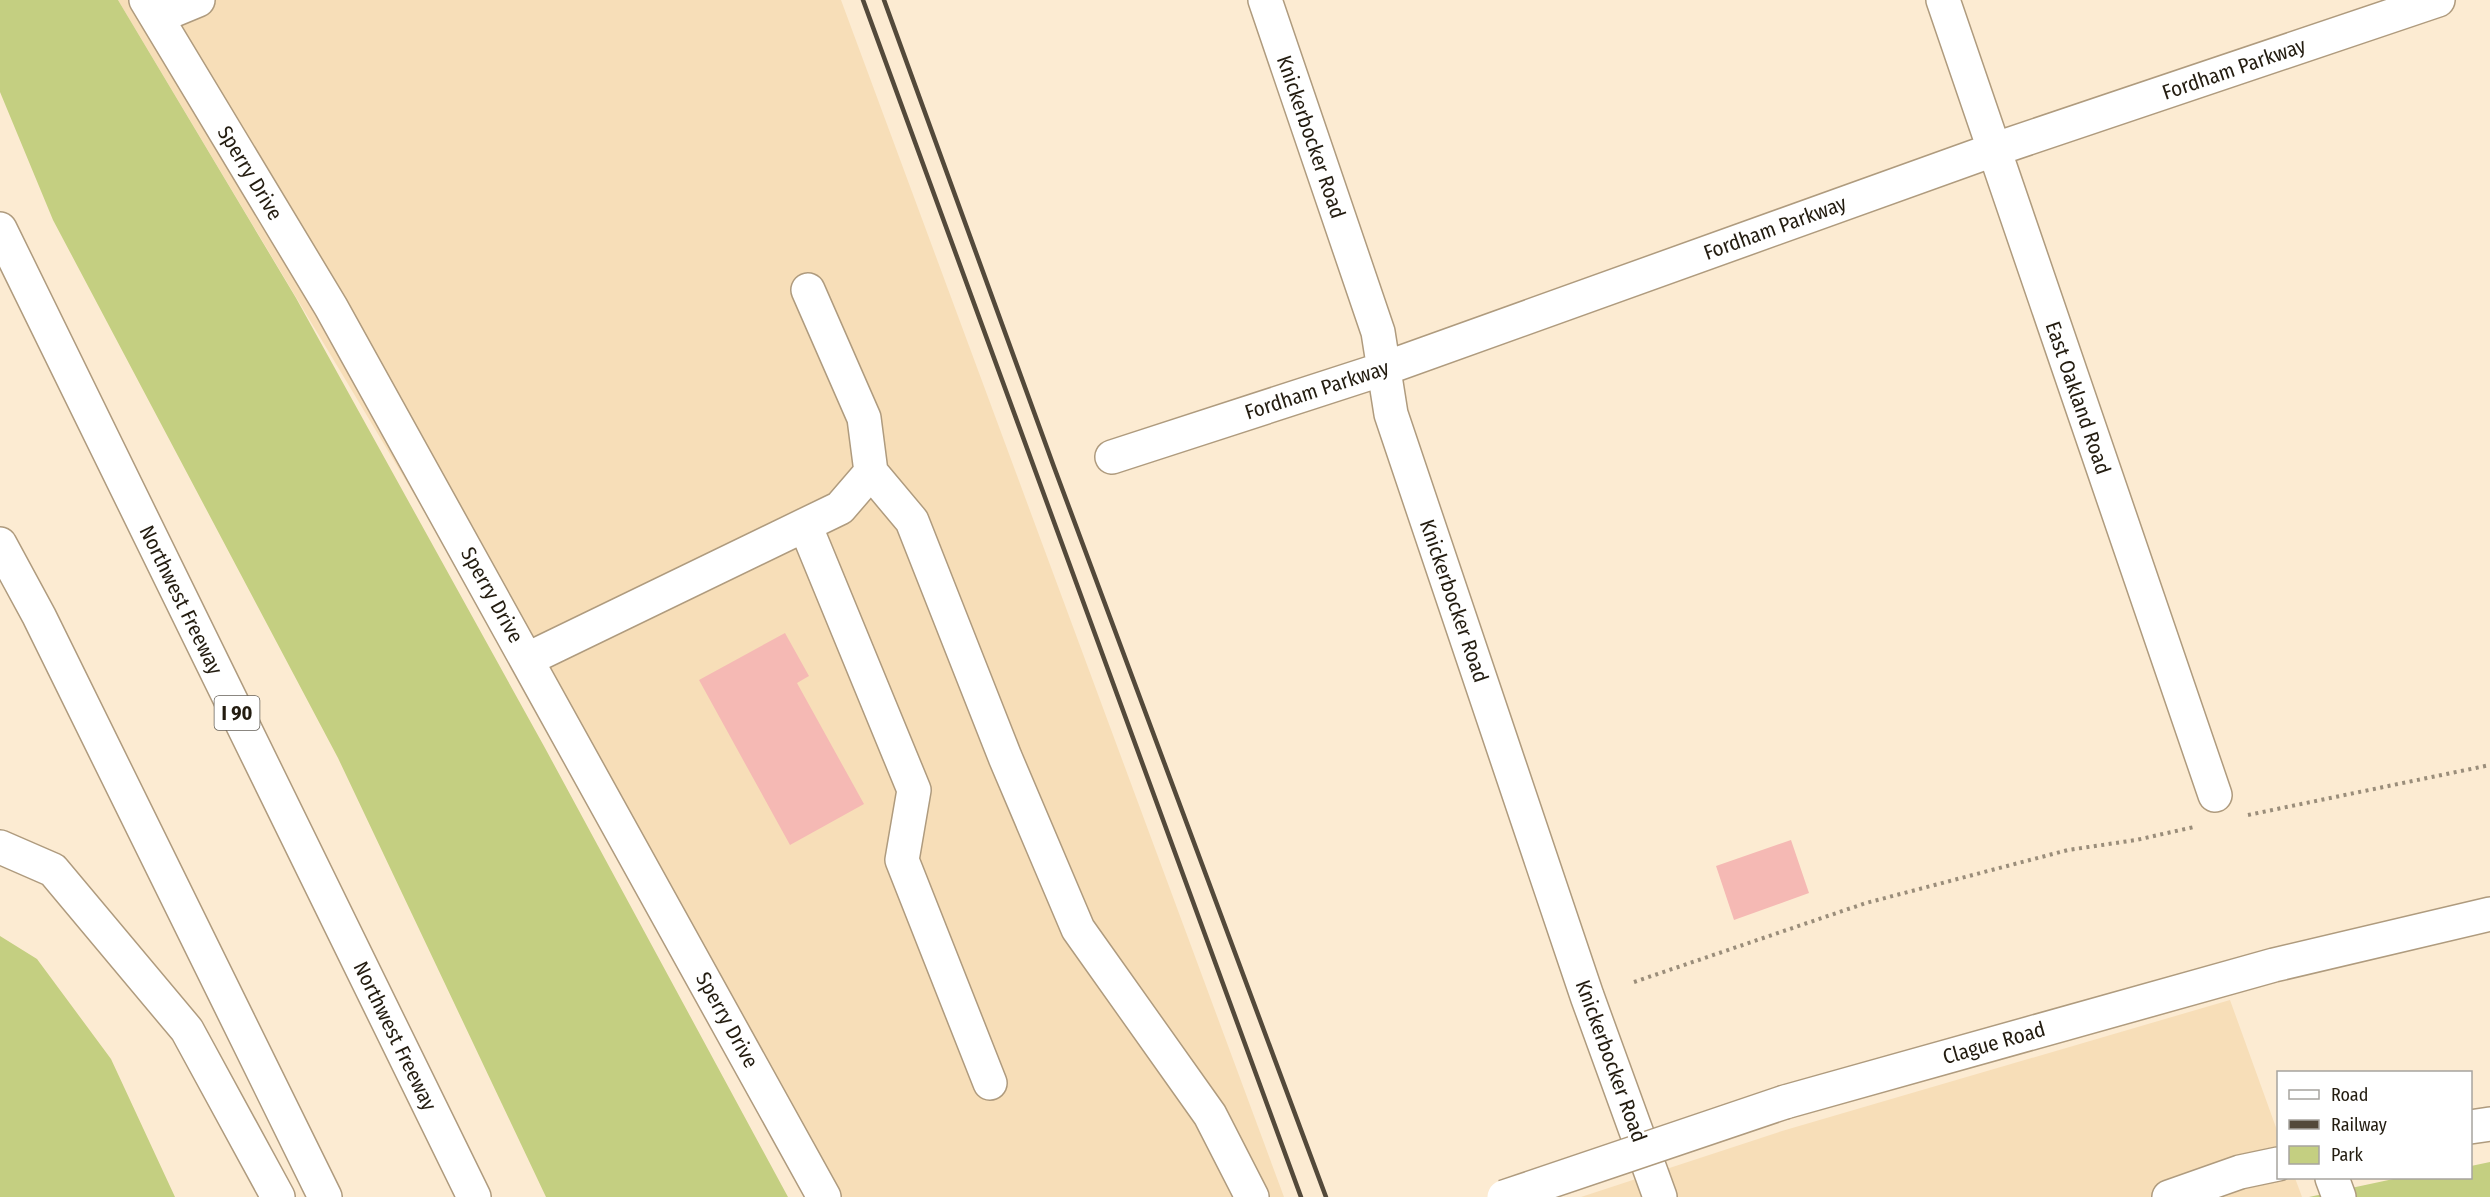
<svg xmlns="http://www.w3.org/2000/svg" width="2490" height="1197" viewBox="0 0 2490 1197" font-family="'Fira Sans Condensed',sans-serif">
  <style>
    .built { fill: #f7deb8 }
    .green { fill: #c4cf81 }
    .building { fill: #f5b9b4 }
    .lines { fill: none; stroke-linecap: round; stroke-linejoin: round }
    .minor-casing { stroke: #af9b7e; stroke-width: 36 }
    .major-casing { stroke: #af9b7e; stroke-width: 36 }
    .highway-casing { stroke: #af9b7e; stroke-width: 36 }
    .path { stroke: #9a8d7a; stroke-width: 4; stroke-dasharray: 3 4.5; stroke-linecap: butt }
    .minor { stroke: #fff; stroke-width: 33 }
    .major { stroke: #fff; stroke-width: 33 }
    .highway { stroke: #fff; stroke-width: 33 }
    .rail { stroke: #53493a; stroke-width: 4.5 }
    .major-bridge-casing { stroke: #af9b7e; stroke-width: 36; stroke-linecap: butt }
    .major-bridge { stroke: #fff; stroke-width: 33 }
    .labels { text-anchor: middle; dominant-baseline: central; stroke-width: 6; stroke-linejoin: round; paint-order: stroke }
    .shield { fill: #fff; stroke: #656058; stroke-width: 1.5 }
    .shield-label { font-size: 20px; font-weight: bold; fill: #231c10 }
    .street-label { font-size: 21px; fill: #231c10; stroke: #fff }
  </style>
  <rect width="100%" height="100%" fill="#fcebd2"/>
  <path class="built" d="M 118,0 L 841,0 L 1284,1197 L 835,1197 Z
    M 2230,1000 L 2278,1133 L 2278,1178 L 2295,1178 L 2302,1197 L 1581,1197 L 1782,1131 Z"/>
  <path class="green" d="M 0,0 L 118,0 L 296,298 L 545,748 L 788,1197 L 546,1197 L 338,758 L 53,220 L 0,92 Z
    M 0,936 L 37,959 L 111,1059 L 175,1197 L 0,1197 Z
    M 2490,1162 L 2490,1197 L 2309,1197 L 2398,1178 L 2470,1178 L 2471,1166 Z"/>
  <path class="building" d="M 785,633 L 809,676 L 797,683 L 864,804 L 790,845 L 699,680 Z
    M 1791,840 L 1809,893 L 1734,920 L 1716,866 Z"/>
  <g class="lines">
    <defs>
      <path id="minor" d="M 146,0 L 331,307 L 824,1197
        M 1265,0 L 1378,332 L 1391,414 L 1587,996 L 1660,1197
        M 1943,0 L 2215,795
        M 157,17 L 198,0
        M 1112,457 L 1383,369 L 1993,150 L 2438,0
        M 871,472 L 912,521 L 1005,757 L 1078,929 L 1210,1115 L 1252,1197
        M 805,525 L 914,790 L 902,860 L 990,1083
        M 528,659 L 840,508 L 871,472 L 864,418 L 808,290
        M 2470,1127 L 2490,1124
        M 2332,1178 L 2339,1197
        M 2169,1197 L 2240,1172 L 2278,1164"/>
      <path id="major" d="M 1785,1102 L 2274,965 L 2490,914"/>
      <path id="highway" d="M 0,229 L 474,1197
        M 0,544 L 39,616 L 325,1197
        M 0,847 L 53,870 L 187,1030 L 278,1197"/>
    </defs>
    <use href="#minor" class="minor-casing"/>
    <use href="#major" class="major-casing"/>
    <use href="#highway" class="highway-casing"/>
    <path class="path" d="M 2248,815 L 2490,765
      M 1634,982 L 1866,903 L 2068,850 L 2136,840 L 2194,827"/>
    <use href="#minor" class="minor"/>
    <use href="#major" class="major"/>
    <use href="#highway" class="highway"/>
    <path class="rail" d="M 863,0 L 1301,1197
      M 884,0 L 1054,467 L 1326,1197"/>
    <defs>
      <path id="major-bridge" d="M 1504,1197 L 1785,1102"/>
    </defs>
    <use href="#major-bridge" class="major-bridge-casing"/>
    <use href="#major-bridge" class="major-bridge"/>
  </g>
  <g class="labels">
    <rect class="shield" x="214.5" y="696" width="45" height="34" rx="4.5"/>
    <g class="shield-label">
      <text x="237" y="713">I 90</text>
    </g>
    <g class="street-label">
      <text transform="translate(2234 69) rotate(-19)">Fordham Parkway</text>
      <text transform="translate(1311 137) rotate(71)">Knickerbocker Road</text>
      <text transform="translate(250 173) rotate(59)">Sperry Drive</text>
      <text transform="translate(1775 228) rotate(-20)">Fordham Parkway</text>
      <text transform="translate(1317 390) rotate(-18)">Fordham Parkway</text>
      <text transform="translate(2078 398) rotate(71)">East Oakland Road</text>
      <text transform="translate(492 595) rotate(61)">Sperry Drive</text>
      <text transform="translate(181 600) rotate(64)">Northwest Freeway</text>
      <text transform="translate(1454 601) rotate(71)">Knickerbocker Road</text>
      <text transform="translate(727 1020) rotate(61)">Sperry Drive</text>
      <text transform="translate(395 1036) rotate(64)">Northwest Freeway</text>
      <text transform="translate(1994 1043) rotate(-16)">Clague Road</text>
      <text transform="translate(1611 1061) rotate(70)">Knickerbocker Road</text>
    </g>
  </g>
  <rect x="2277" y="1071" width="195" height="108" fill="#ffffff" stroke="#a7a49f" stroke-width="1.5"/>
  <rect x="2289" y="1090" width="30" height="9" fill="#ffffff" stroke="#a7a49f" stroke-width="1.5"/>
  <text x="2331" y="1101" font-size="18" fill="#231c10">Road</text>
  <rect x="2289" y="1120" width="30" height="9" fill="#53493a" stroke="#a7a49f" stroke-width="1.5"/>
  <text x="2331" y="1131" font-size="18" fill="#231c10">Railway</text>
  <rect x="2289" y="1146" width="30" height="18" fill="#c4cf81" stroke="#a7a49f" stroke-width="1.5"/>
  <text x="2331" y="1161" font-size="18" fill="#231c10">Park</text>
</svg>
